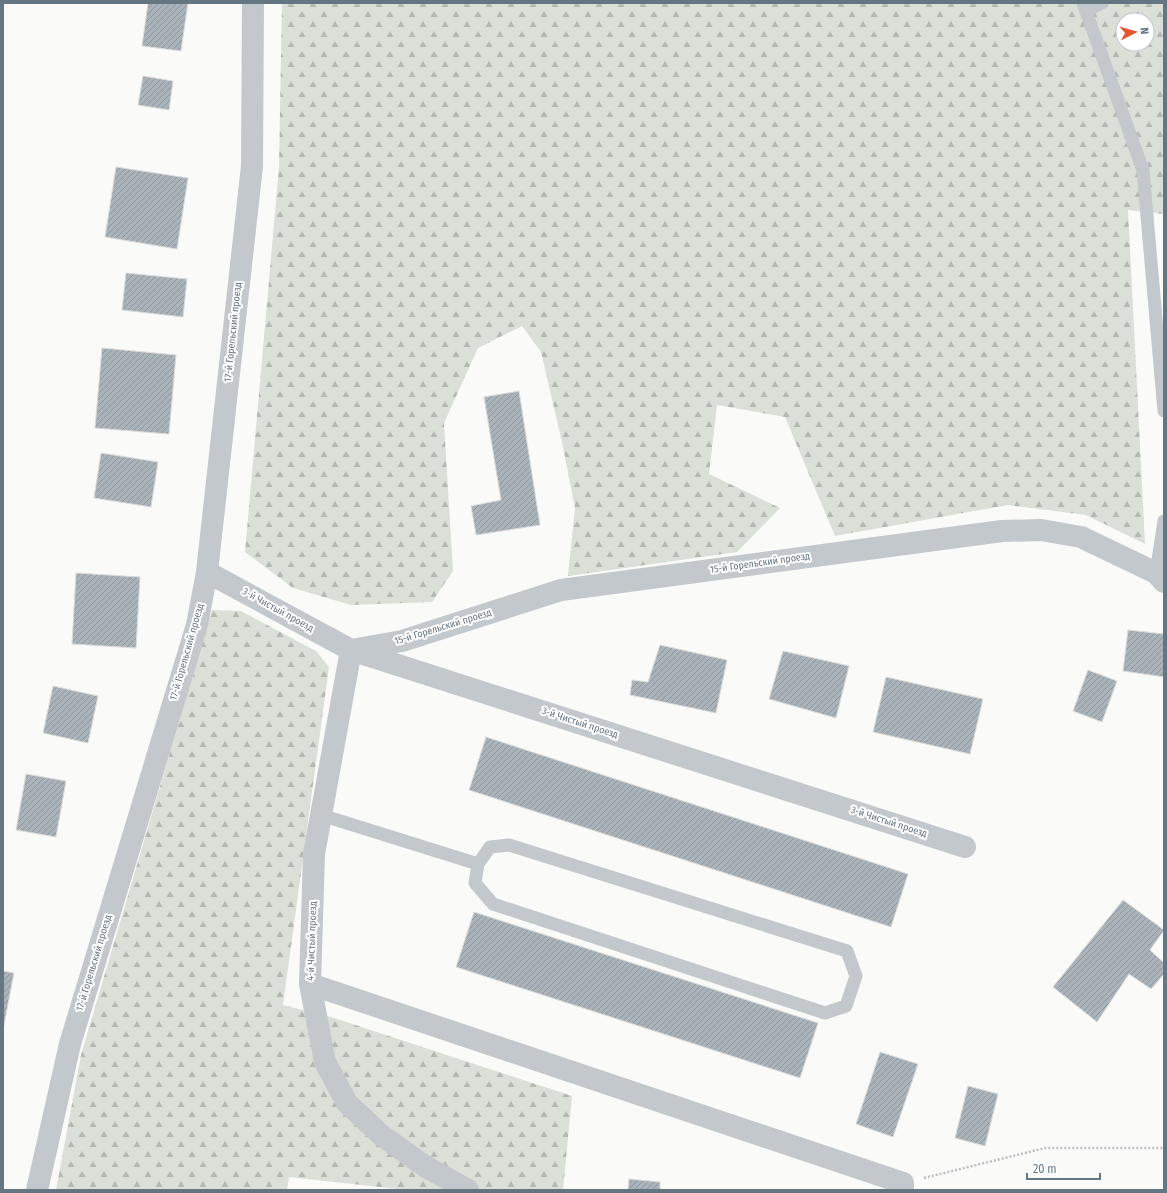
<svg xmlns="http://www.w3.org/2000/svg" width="1167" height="1193" viewBox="0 0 1167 1193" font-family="'Fira Sans Condensed',sans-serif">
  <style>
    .forest { fill: url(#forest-firs); fill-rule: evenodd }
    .building { fill: url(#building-hatch); stroke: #dcdcda }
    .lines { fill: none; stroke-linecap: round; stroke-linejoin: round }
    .path { stroke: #bbbfc2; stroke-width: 2.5; stroke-dasharray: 2 2; stroke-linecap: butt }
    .lane { stroke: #c3c8cc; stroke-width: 13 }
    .street { stroke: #c3c8cc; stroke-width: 22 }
    .labels { text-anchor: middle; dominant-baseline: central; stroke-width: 4; stroke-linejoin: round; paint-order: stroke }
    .street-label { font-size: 10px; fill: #657683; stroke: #fff }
  </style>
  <defs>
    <pattern id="forest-firs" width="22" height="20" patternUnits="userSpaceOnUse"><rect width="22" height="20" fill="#dadfd7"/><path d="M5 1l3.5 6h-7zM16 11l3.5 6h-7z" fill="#b4b9b4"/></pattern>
    <pattern id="building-hatch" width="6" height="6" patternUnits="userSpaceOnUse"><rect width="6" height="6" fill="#aab3b9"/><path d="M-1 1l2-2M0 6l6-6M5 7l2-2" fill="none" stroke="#8e969c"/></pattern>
  </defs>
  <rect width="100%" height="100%" fill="#fafaf8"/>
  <path class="forest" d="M 282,3 L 1164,3 L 1164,214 L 1128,210 L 1145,544 L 1086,515 L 1008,505 L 835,536 L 785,417 L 717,405 L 709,474 L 780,508 L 737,552 L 568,576 L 575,508 L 562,442 L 541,352 L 522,326 L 478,348 L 444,423 L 453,571 L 432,602 L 351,605 L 293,588 L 245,552 L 279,167 ZM 1123,20 L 1147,20 L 1147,44 L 1123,44 Z
    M 212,610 L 241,611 L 316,651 L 329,667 L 283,1005 L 331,1017 L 572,1096 L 563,1190 L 407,1190 L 289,1177 L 287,1190 L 56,1190 L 81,1055 Z"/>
  <path class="building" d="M 148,3 L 188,3 L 181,51 L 142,46 Z
    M 143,76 L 173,81 L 169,110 L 138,105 Z
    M 116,167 L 188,178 L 177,249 L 105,237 Z
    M 126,273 L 187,279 L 183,317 L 122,310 Z
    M 102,348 L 176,355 L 169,434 L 95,428 Z
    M 519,391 L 540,525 L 476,535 L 471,506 L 501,500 L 484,397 Z
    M 101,453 L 158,462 L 151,507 L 94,498 Z
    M 76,573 L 140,577 L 136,648 L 72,644 Z
    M 1128,630 L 1164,634 L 1164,677 L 1123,671 Z
    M 660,645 L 727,660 L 716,713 L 630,695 L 632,680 L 648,682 Z
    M 783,651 L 849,666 L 836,718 L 769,699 Z
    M 1088,670 L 1117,681 L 1102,722 L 1073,711 Z
    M 886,677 L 983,699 L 970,754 L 873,732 Z
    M 53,686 L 98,696 L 88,743 L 43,733 Z
    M 486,737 L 908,874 L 891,927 L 469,790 Z
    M 26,774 L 66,781 L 56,837 L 16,830 Z
    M 1123,900 L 1164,930 L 1150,950 L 1164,963 L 1164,974 L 1151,989 L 1129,974 L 1097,1022 L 1053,987 Z
    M 474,912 L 818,1023 L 800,1078 L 456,967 Z
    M 3,971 L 14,973 L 3,1030 Z
    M 880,1052 L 918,1064 L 893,1137 L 856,1124 Z
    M 968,1086 L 998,1094 L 985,1146 L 955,1138 Z
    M 629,1179 L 660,1182 L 660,1190 L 625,1190 L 628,1190 Z"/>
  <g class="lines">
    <path class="path" d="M 924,1178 L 1045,1148 L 1164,1148"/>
    <path class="lane" d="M 1083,3 L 1143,170 L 1164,411
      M 1086,11 L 1102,3
      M 1156,573 L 1164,521
      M 321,815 L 478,864
      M 509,845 L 847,951 L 856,976 L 846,1006 L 825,1013 L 493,904 L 475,883 L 478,864 L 490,847 Z"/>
    <path class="street" d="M 207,572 L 351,650 L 965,847
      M 351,650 L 402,641 L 561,590 L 1002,531 L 1041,530 L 1081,537 L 1156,573 L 1164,582
      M 351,650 L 314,854 L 310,984 L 325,1062 L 347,1103 L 381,1135 L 426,1167 L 468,1190
      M 310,984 L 903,1183 L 903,1190
      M 37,1190 L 70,1044 L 197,625 L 207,572 L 252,166 L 253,3"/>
  </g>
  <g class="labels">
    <g class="street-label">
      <text transform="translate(233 332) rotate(-84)">17-й Горельский проезд</text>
      <text transform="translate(760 563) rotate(-8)">15-й Горельский проезд</text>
      <text transform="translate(278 610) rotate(29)">3-й Чистый проезд</text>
      <text transform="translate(443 627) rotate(-17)">15-й Горельский проезд</text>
      <text transform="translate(187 652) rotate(-74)">17-й Горельский проезд</text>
      <text transform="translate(580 723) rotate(18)">3-й Чистый проезд</text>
      <text transform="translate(889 822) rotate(18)">3-й Чистый проезд</text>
      <text transform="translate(312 941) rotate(-88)">4-й Чистый проезд</text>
      <text transform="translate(94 963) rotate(-73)">17-й Горельский проезд</text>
    </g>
  </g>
  <rect width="1167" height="1193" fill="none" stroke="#657683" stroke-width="8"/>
  <g transform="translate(1135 32) rotate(84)"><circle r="19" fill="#ffffff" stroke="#c1c8cd"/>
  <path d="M0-3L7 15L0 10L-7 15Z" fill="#e4572e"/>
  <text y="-6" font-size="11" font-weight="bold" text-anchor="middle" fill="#657683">N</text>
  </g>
  <path d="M1027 1173v6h73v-6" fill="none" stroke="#657683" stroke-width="2"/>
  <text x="1033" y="1173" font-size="12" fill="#657683" stroke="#ffffff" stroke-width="3" paint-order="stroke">20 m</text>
</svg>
